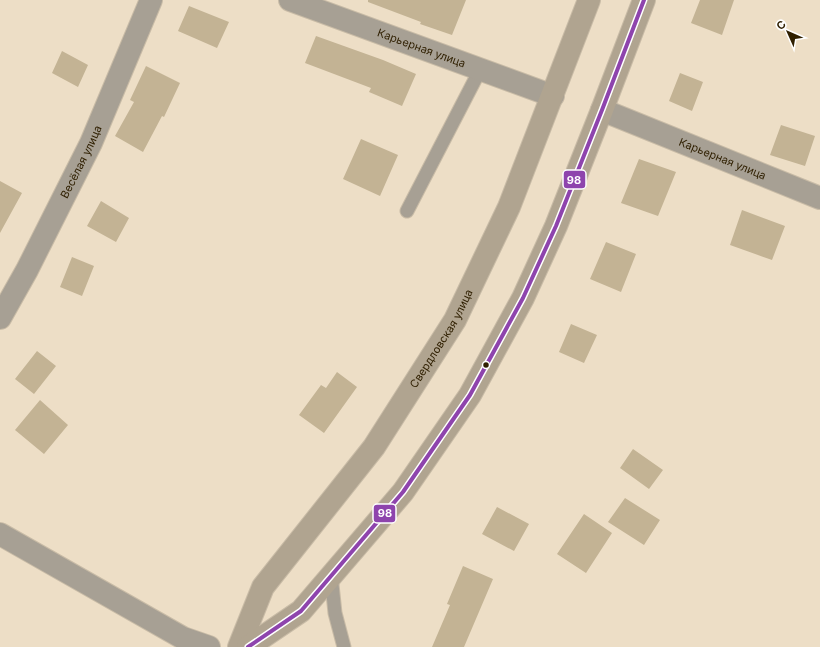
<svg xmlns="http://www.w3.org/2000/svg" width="820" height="647" viewBox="0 0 820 647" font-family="Inter,sans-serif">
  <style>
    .building { fill: #c3b394 }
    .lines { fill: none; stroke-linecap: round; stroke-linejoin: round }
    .lane-casing { stroke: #c8bba6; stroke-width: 15 }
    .street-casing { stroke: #c8bba6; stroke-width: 24 }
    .highway-casing { stroke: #c8bba6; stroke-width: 24 }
    .lane { stroke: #a7a094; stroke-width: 13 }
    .street { stroke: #a7a094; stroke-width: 22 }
    .highway { stroke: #b0a490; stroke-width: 22 }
    .bus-1-casing { stroke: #fff; stroke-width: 7 }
    .bus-1 { stroke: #8e44ad; stroke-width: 4 }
    .bus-dot { fill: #2f1f00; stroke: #fff; stroke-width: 1.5 }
    .labels { text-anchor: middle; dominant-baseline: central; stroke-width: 3; stroke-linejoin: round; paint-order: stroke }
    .street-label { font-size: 11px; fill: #2f1f00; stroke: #fff }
    .line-badge { stroke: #fff; stroke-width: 1.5 }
    .badge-label { font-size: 11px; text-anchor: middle; font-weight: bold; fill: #fff }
  </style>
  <rect width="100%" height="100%" fill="#eddec6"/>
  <path class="building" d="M 368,0 L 466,0 L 452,35 L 420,24 L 421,22 L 368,2 Z
    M 700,0 L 734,0 L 722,35 L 691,23 Z
    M 189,6 L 229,22 L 217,48 L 178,31 Z
    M 316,36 L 383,60 L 416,74 L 402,106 L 369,92 L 371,88 L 305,63 Z
    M 62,51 L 88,65 L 78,87 L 52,73 Z
    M 146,66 L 180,83 L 164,117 L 162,116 L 143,152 L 115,136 L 134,102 L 130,100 Z
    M 680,73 L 703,82 L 692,111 L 669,101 Z
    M 781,125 L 815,136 L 805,166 L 770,155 Z
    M 361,139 L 398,155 L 380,196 L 343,179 Z
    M 639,159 L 676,172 L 658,216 L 621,203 Z
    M 0,181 L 22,193 L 0,233 Z
    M 101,201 L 129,218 L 116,242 L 87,226 Z
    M 742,210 L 785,226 L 772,260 L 730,245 Z
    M 606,242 L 636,254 L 621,292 L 590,279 Z
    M 72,257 L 94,266 L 82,296 L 60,287 Z
    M 571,324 L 597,335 L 584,363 L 559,352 Z
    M 37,351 L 56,366 L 34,394 L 15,379 Z
    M 337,372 L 357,387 L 324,433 L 299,415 L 321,385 L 326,388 Z
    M 40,400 L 68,425 L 44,454 L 15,430 Z
    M 633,449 L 663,470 L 649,489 L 620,468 Z
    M 625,498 L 660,520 L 644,545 L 608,522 Z
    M 497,507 L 529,524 L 514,551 L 482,534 Z
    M 584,514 L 612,533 L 586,573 L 557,554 Z
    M 463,566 L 493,579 L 464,647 L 432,647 L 450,605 L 447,604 Z"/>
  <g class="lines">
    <defs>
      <path id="lane" d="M 407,211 L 480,70
        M 331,575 L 335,613 L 344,647"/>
      <g id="street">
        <path id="s1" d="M 290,0 L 553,96"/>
        <path id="s2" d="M 602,110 L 820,198"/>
        <path id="s3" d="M 0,318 L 27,270 L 91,143 L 151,0"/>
        <path d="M 0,534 L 183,638 L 209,647"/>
      </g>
      <g id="highway">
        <path id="s4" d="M 239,647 L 263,587 L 374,447 L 455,320 L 509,207 L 589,0"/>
        <path d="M 248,647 L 301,611 L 403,492 L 470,395 L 523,298 L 556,226 L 602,110 L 644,0"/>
      </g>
    </defs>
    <use href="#lane" class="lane-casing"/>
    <use href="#street" class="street-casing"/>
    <use href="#highway" class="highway-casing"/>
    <use href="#lane" class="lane"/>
    <use href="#street" class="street"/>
    <use href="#highway" class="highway"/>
    <defs>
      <path id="bus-1" d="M 248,647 L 301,611 L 403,492 L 470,395 L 523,298 L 556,226 L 602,110 L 644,0"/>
    </defs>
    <use href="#bus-1" class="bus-1-casing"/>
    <use href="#bus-1" class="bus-1"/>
  </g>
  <circle class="bus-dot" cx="486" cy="365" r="3.5"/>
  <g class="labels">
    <g class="street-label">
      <text stroke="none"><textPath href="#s1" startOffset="140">Карьерная улица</textPath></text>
      <text stroke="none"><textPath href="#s2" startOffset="130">Карьерная улица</textPath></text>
      <text stroke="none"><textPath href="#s3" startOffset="176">Весёлая улица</textPath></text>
      <text stroke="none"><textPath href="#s4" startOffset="371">Свердловская улица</textPath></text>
    </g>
  </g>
  <g class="line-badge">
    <rect x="563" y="170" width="23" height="19" rx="4" fill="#8e44ad"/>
    <rect x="373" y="504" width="23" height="19" rx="4" fill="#8e44ad"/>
  </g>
  <g class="badge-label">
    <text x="574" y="184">98</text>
    <text x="385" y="517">98</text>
  </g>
  <g transform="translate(788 32) rotate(315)" stroke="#ffffff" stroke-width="3" paint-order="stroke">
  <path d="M0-3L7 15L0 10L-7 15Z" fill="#2f1f00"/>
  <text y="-6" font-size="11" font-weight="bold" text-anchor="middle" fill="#2f1f00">С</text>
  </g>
</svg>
